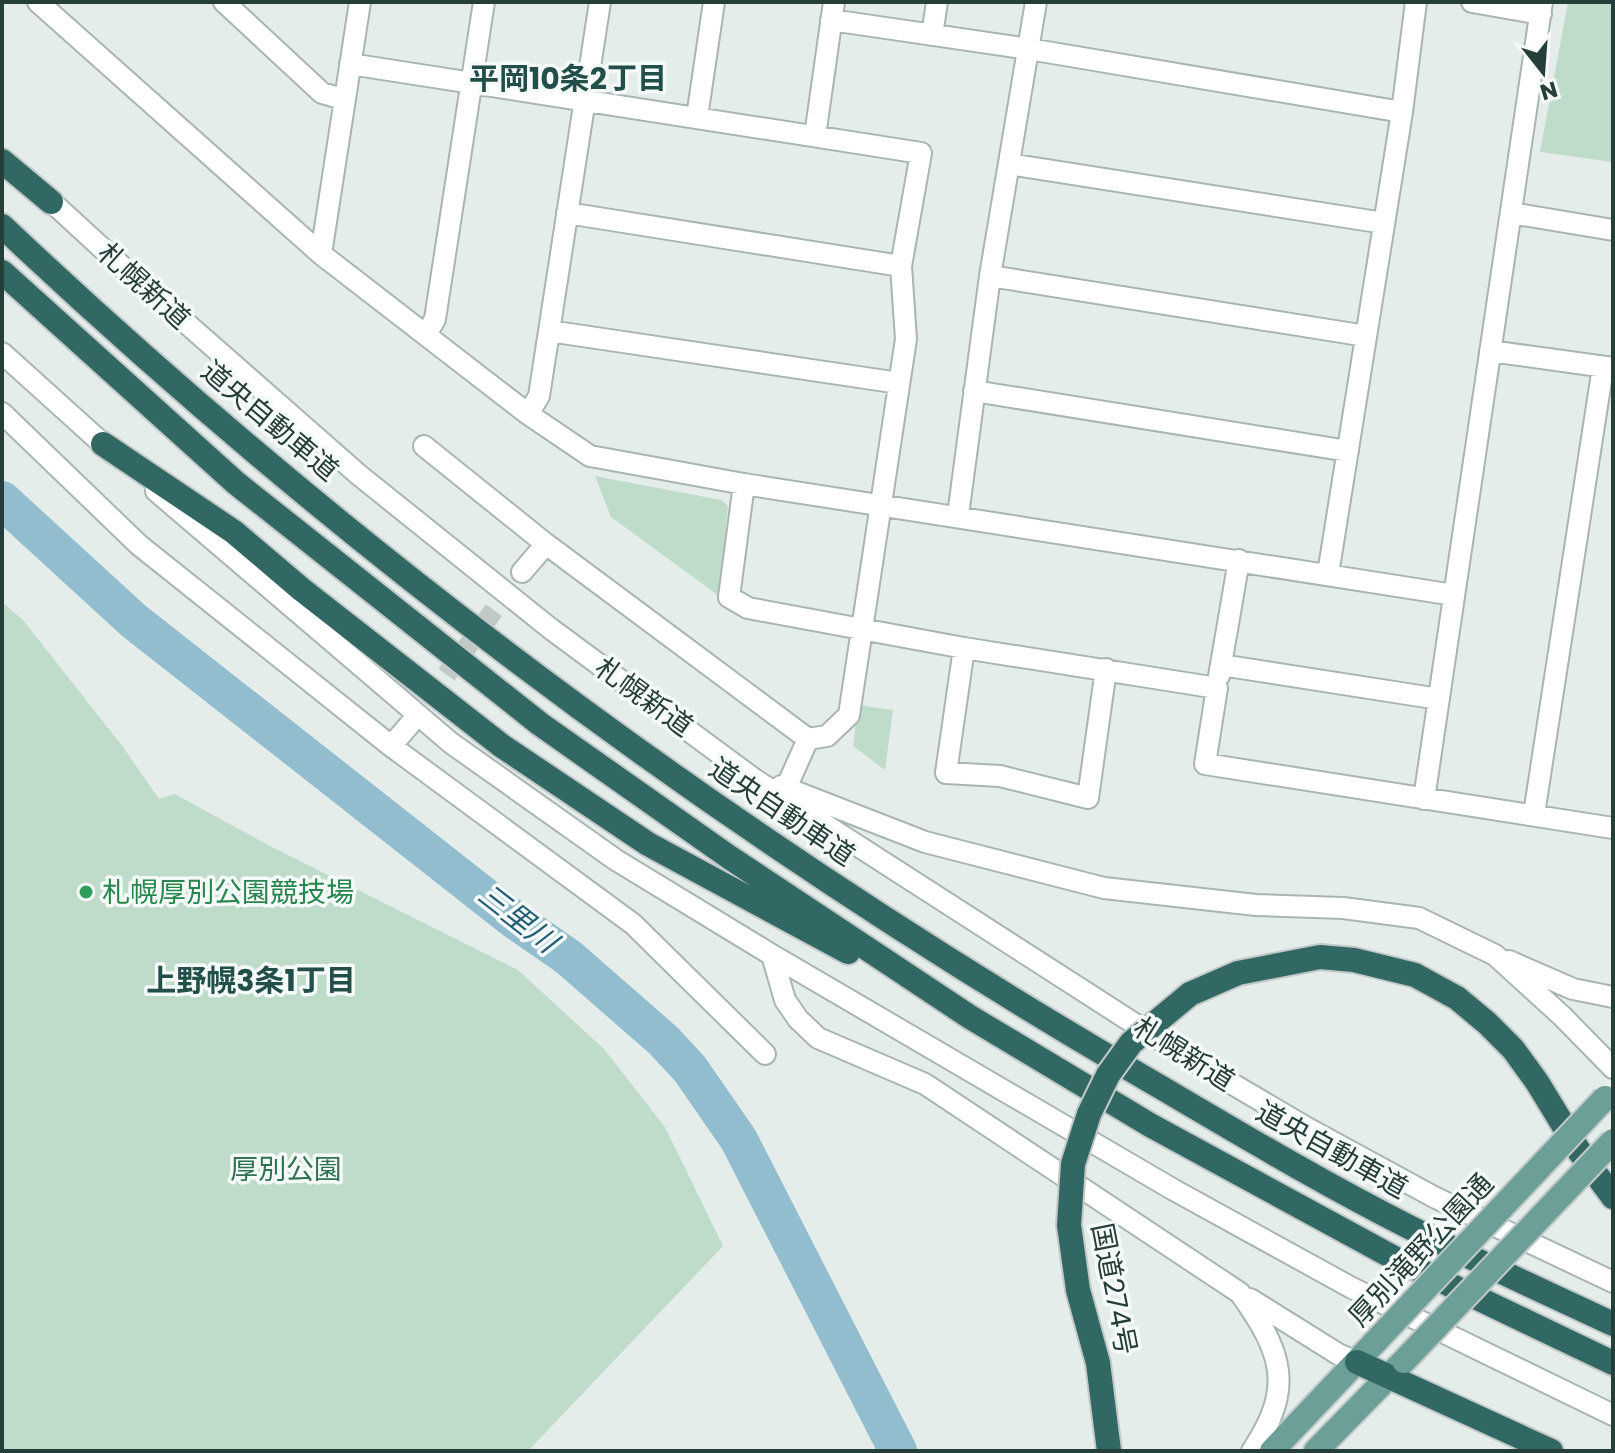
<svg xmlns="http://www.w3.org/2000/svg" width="1615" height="1453" viewBox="0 0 1615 1453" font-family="Poppins,'Noto Sans JP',sans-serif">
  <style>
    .green { fill: #bfdcca }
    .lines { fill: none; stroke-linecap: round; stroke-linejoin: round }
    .river { stroke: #91bdce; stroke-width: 38 }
    .minor-tunnel { stroke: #bfcac7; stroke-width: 20; stroke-dasharray: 20 10; stroke-linecap: butt }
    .minor-casing { stroke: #a8b5b2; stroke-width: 24 }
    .major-casing { stroke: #c2c9c8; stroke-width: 28 }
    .highway-casing { stroke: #c2c9c8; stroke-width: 28 }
    .minor { stroke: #fff; stroke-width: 20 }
    .major { stroke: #6c9f98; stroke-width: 24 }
    .highway { stroke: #326863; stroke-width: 24 }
    .major-bridge-casing { stroke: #c2c9c8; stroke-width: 28; stroke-linecap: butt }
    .highway-bridge-casing { stroke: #c2c9c8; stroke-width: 28; stroke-linecap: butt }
    .major-bridge { stroke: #6c9f98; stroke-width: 24 }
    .highway-bridge { stroke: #326863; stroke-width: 24 }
    .leisure-dot { fill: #2e9e5b; stroke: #f5f9f8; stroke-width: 3 }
    .labels { text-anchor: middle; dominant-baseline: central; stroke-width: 7; stroke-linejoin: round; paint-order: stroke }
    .street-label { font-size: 28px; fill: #253e3a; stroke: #f5f9f8 }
    .leisure-label { font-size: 28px; fill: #27864d; stroke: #f5f9f8; text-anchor: start }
    .park-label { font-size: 28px; fill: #317252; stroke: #f5f9f8 }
    .neighbourhood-label { font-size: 30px; font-weight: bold; fill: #224f49; stroke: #f5f9f8 }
    .water-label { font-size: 30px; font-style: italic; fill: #225e76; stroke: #f5f9f8 }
  </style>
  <rect width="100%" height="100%" fill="#e5edea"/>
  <path class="green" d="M 1568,2 L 1613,2 L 1613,162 L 1540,152 Z
    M 595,476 L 721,500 L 728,506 L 719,596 L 611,517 Z
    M 2,602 L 23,620 L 123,747 L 159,799 L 175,794 L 268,845 L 518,970 L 604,1049 L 665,1127 L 723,1246 L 528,1451 L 2,1451 Z
    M 858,705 L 893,710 L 885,770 L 853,746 Z"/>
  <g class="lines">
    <path class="river" d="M 2,500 L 134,621 L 516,921 L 568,957 L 663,1040 L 690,1069 L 739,1140 L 898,1451"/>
    <path class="minor-tunnel" d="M 411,723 L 522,572"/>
    <defs>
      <path id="minor" d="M 38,2 L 321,254
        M 224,2 L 322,93 L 343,99
        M 360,2 L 321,254 L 528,414 L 590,456 L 744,484 L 1454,595
        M 1472,2 L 1541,14
        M 831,20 L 1029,49 L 1402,112
        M 932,35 L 937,2
        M 350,64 L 921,153 L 901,266 L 906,339 L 849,715 L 827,736 L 808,739 L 786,788
        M 697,117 L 714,2
        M 815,136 L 834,2
        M 1009,164 L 1384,223
        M 42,193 L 128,272 L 359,475 L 551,629 L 754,779 L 1183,1055 L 1309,1129 L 1434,1197 L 1613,1282
        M 567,213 L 901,266
        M 1511,213 L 1613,230
        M 990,276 L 1366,336
        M 549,331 L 899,383
        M 426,335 L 435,319 L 484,2
        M 1490,351 L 1613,368
        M 2,353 L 114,454
        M 974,391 L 1348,451
        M 2,413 L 139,545 L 391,746 L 411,723
        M 528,414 L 539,396 L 600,2
        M 424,446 L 546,544 L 808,739
        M 744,484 L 729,597 L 748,608 L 964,648 L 1217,688 L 1205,764 L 1613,828
        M 156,491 L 451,743 L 616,860 L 772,955 L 1174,1190 L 1352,1288 L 1613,1415
        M 958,515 L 990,276 L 1036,2
        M 522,572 L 546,544
        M 1328,574 L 1402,112 L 1416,2
        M 964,648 L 946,773 L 1000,776 L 1088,798 L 1106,669
        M 1221,665 L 1439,699
        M 1219,676 L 1239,560
        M 391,746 L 633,924 L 765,1054
        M 781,786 L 925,842 L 1104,888 L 1256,905 L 1343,908 L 1419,918 L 1495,955 L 1562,1016 L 1613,1068
        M 1424,799 L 1542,2
        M 1534,814 L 1603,367
        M 772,955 L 785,1000 L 798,1019 L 818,1038 L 925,1084 L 1240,1293 C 1282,1352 1295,1387 1252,1451
        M 1509,961 L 1573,989 L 1613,997
        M 1250,1299 L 1338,1354 L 1357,1362"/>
      <path id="major" d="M 1272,1451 L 1377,1340
        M 1316,1451 L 1402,1363"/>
      <path id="highway" d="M 2,161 L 51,202
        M 2,226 C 343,548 722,830 1126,1067 C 1219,1121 1312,1178 1409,1227 C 1476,1261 1545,1292 1613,1324
        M 2,272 L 236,483 L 540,724 L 729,857 L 970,1017 L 1150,1125 L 1398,1260 L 1613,1363
        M 103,444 L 234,532 L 301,589 L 502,746 L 648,844 L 848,952
        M 1190,994 L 1238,973 L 1320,957 L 1354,960 L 1415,975 L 1457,998 L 1487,1023 L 1513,1049 L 1537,1082 L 1579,1151 L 1613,1197
        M 1069,1225 L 1078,1290 L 1098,1363 L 1109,1451
        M 1357,1362 L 1551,1451"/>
    </defs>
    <use href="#minor" class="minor-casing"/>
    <use href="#major" class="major-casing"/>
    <use href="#highway" class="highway-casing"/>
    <use href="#minor" class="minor"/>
    <use href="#major" class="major"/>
    <use href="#highway" class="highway"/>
    <defs>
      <path id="major-bridge" d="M 1377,1340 L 1605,1098
        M 1404,1361 L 1613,1141"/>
      <path id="highway-bridge" d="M 1069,1225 L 1073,1164 L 1089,1114 L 1108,1075 L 1131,1043 L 1190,994"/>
    </defs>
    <use href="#major-bridge" class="major-bridge-casing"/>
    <use href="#highway-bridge" class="highway-bridge-casing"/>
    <use href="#major-bridge" class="major-bridge"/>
    <use href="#highway-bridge" class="highway-bridge"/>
  </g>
  <circle class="leisure-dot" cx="86" cy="892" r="8"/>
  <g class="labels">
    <g class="street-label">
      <text transform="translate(144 286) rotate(42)">札幌新道</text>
      <text transform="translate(270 421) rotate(40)">道央自動車道</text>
      <text transform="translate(644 697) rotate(36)">札幌新道</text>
      <text transform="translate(782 812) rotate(34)">道央自動車道</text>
      <text transform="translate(1184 1054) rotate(32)">札幌新道</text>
      <text transform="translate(1332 1150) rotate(29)">道央自動車道</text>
      <text transform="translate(1421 1250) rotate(-47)">厚別滝野公園通</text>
      <text transform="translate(1114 1289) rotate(79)">国道274号</text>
    </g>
    <g class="leisure-label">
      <text x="102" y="892">札幌厚別公園競技場</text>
    </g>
    <g class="park-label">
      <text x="286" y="1169">厚別公園</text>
    </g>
    <g class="neighbourhood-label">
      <text x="568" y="78">平岡10条2丁目</text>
      <text x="251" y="980">上野幌3条1丁目</text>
    </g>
    <g class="water-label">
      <text transform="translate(518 918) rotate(38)">三里川</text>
    </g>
  </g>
  <rect width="1615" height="1453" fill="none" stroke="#253e3a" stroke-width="8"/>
  <g transform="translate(1543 72) rotate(163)" stroke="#f5f9f8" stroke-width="6" paint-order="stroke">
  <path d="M0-6L14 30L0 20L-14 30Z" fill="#253e3a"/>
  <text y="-12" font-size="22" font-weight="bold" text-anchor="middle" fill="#253e3a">N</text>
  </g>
</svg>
